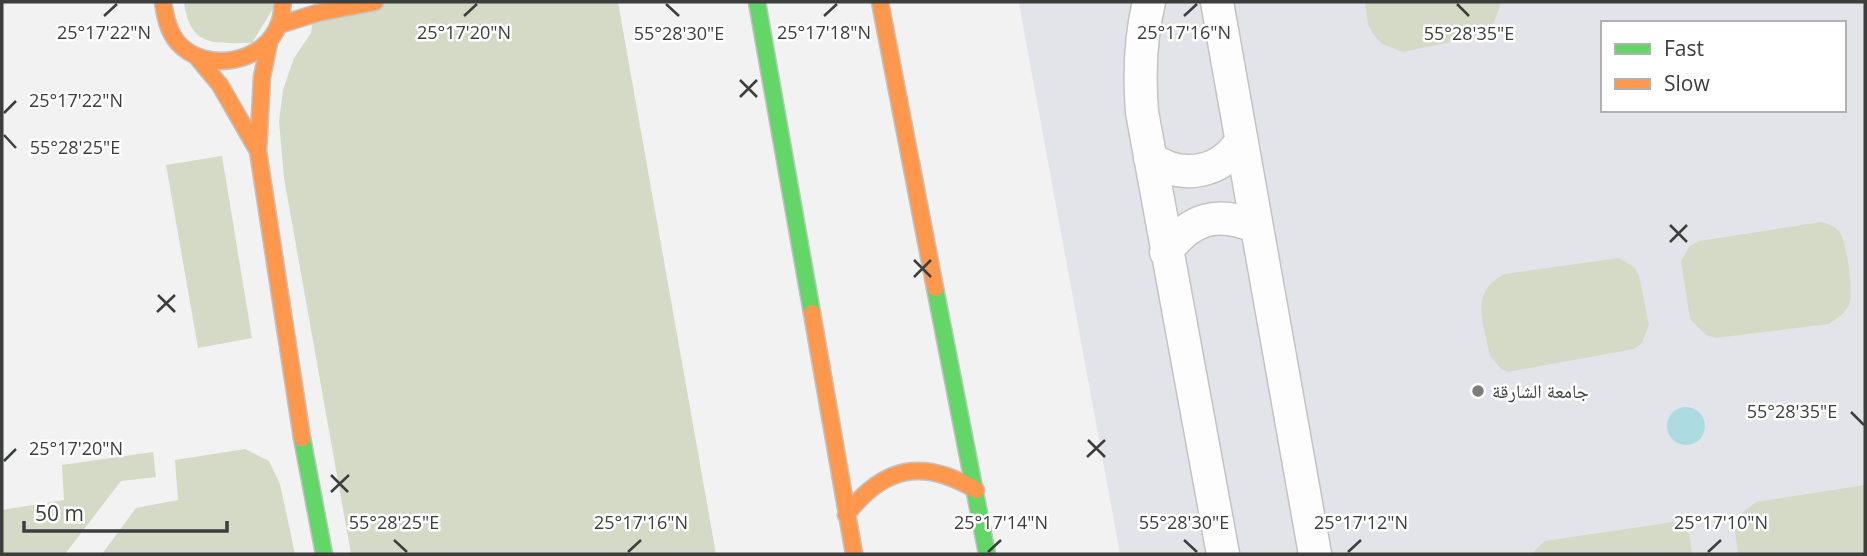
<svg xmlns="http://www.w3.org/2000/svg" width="1867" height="556" viewBox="0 0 1867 556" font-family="'Open Sans','Noto Naskh Arabic',sans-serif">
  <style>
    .built { fill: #e3e4ea; fill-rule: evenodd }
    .green { fill: #d4dac6 }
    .water { fill: #acdce1 }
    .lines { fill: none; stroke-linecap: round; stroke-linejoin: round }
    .street-casing { stroke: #c3c3c4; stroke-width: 35 }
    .fast-casing { stroke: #c3c3c4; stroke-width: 19 }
    .slow-casing { stroke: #c3c3c4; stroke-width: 19 }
    .street { stroke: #fdfdfd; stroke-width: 32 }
    .fast { stroke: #63d668; stroke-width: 16 }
    .slow { stroke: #ff974d; stroke-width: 16 }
    .ticks { fill: none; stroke: #3c3d3d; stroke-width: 2.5 }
    .poi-dot { fill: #7c7c7d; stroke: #fff; stroke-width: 2.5 }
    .labels { text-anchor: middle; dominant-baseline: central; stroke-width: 5; stroke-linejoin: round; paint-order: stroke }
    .poi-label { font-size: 19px; fill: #3c3d3d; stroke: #fff; text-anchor: start }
    .ticks-label { font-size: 18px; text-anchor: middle; fill: #3c3d3d; stroke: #fff; stroke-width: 5; stroke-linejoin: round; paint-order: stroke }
  </style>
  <rect width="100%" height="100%" fill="#f2f2f3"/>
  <path class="built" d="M 1024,2 L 1865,2 L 1865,554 L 1120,554 L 1019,4 ZM 1603,23 L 1844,23 L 1844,110 L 1603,110 Z"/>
  <path class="green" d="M 184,2 L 277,2 L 252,43 C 214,43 190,48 184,2 Z
    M 316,2 L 618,2 L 716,554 L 351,554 L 284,178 L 279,121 L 283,90 L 294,58 L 311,33 Z
    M 1365,2 L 1499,2 L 1500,5 L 1494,23 L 1479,36 L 1403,52 L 1382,44 L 1374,35 L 1368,25 Z
    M 222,156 L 252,338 L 198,348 L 166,165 Z
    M 1821,222 C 1828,224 1835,226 1840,233 C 1847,244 1854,292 1849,305 C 1845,314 1837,318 1829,324 L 1716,338 L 1706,335 L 1690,319 L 1681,261 L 1690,246 L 1699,241 Z
    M 1619,258 L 1634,267 L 1639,275 L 1649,325 L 1642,343 L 1634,349 L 1508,372 L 1501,369 L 1490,356 C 1484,323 1468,292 1505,274 Z
    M 245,449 L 269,461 L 280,484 L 295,554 L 102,554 L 136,508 L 178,500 L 175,460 Z
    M 153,452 L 156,477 L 121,481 L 65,554 L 2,554 L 2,510 L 64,500 L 62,465 Z
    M 1865,485 L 1865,554 L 1738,554 L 1734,525 L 1738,516 L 1756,502 Z
    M 1673,522 L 1689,533 L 1692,554 L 1531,554 L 1545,541 Z"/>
  <path class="water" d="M1667 426a19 19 0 1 1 38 0a19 19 0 1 1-38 0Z"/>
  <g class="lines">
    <defs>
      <path id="street" d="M 1149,2 C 1140,39 1139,74 1142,112 L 1223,554
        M 1217,2 L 1315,554
        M 1150,158 C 1181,180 1221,174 1241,141
        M 1166,252 C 1190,218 1218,210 1256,227"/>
      <path id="fast" d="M 757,2 L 812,313
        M 935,288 L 987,554
        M 302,438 L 324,554"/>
      <path id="slow" d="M 163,2 C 165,16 168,31 178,43 C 206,74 265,63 279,24 C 282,17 282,9 283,2
        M 880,2 L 935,288
        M 279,25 L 317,13 L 375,2
        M 269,43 L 262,77 L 258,151 L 302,438
        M 196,56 L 220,85 L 258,151
        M 812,313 L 854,554
        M 846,515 C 884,466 923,458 976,490"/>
    </defs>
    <use href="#street" class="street-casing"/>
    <use href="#fast" class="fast-casing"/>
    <use href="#slow" class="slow-casing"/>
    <use href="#street" class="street"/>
    <use href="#fast" class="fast"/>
    <use href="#slow" class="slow"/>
  </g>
  <path class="ticks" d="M 666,4 L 679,16M 1457,4 L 1469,16M 104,16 L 117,4M 464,16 L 477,4M 824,16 L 837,4M 1184,16 L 1197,4M 740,80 L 757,97M 740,97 L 757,80M 4,113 L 16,101M 4,135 L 16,148M 1670,225 L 1687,242M 1670,242 L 1687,225M 914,260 L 931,277M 914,277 L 931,260M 158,295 L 175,312M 157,312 L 175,295M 1851,412 L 1864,425M 1088,440 L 1105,457M 1087,457 L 1105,440M 4,461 L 16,449M 331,475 L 348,492M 331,492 L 349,475M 394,540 L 407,552M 1184,540 L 1197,552M 628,552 L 641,540M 988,552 L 1001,540M 1348,552 L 1361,540M 1708,552 L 1721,540"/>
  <circle class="poi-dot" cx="1478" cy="391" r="7"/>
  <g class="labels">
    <g class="poi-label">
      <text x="1492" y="391">جامعة الشارقة</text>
    </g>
  </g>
  <g class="ticks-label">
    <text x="104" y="39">25°17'22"N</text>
    <text x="464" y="39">25°17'20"N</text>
    <text x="824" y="39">25°17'18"N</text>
    <text x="1184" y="39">25°17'16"N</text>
    <text x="679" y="40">55°28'30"E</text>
    <text x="1469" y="40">55°28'35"E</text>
    <text x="76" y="107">25°17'22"N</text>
    <text x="75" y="154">55°28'25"E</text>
    <text x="1792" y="418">55°28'35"E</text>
    <text x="76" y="455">25°17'20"N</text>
    <text x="394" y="529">55°28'25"E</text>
    <text x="1184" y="529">55°28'30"E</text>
    <text x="641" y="529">25°17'16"N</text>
    <text x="1001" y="529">25°17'14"N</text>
    <text x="1361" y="529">25°17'12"N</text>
    <text x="1721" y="529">25°17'10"N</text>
  </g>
  <rect width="1867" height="556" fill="none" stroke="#3c3d3d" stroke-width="7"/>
  <rect x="1601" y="21" width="245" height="91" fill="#ffffff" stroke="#b1b1b1" stroke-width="2"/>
  <rect x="1615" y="44" width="35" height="10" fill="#63d668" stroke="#b1b1b1" stroke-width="2"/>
  <text x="1664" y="56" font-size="21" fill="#3c3d3d">Fast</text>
  <rect x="1615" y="79" width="35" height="10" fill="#ff974d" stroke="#b1b1b1" stroke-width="2"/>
  <text x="1664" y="91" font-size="21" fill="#3c3d3d">Slow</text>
  <path d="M24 521v10h203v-10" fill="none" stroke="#3c3d3d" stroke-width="3.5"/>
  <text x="35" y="521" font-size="21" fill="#3c3d3d" stroke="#ffffff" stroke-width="5" paint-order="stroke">50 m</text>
</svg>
